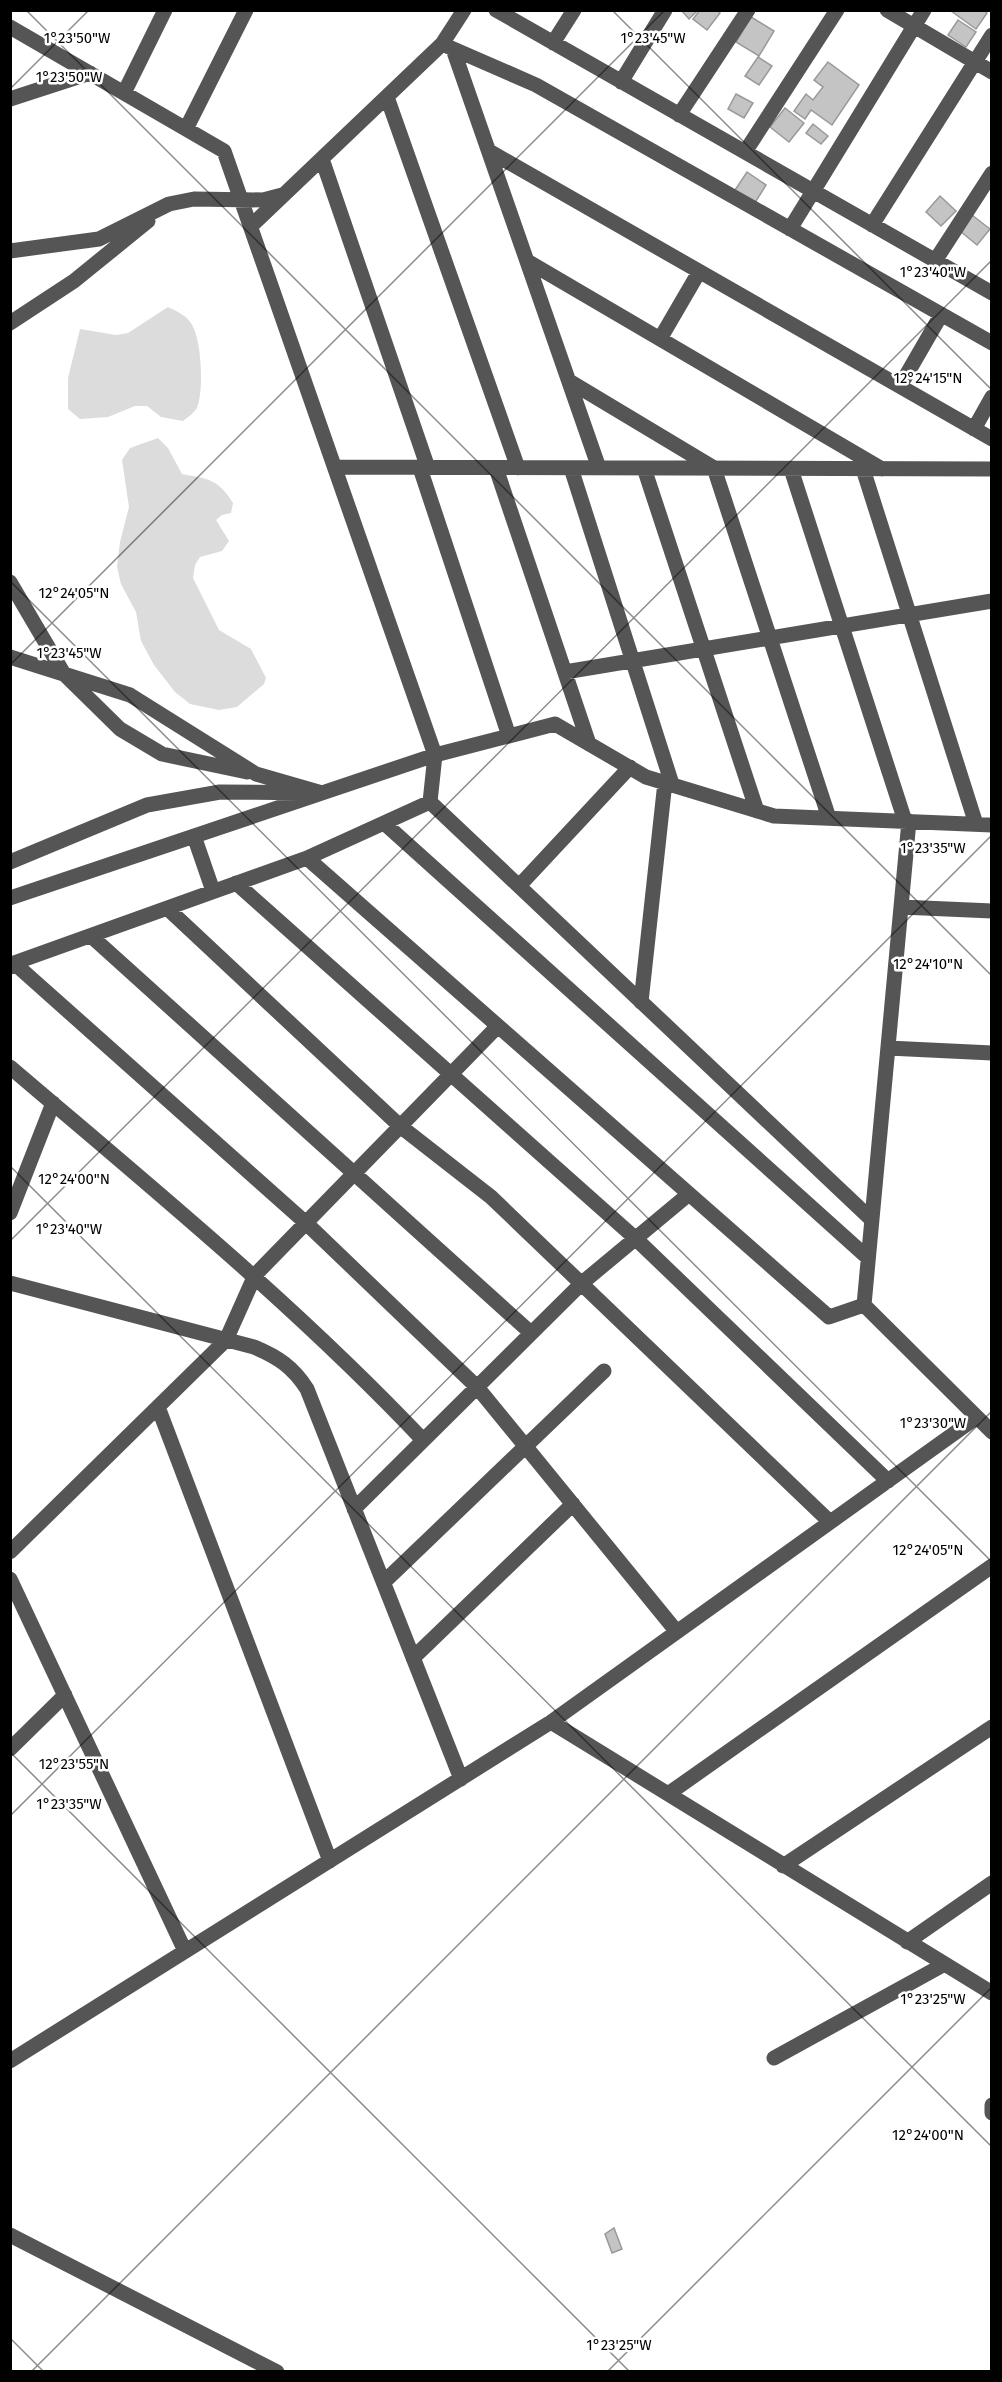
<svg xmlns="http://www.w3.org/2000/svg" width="1002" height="2382" viewBox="0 0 1002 2382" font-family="'Fira Sans',sans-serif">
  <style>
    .green { fill: #dcdcdc }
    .building { fill: #c4c4c4; stroke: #999; stroke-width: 1.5 }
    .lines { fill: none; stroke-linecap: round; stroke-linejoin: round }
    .minor { stroke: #555; stroke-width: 15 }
    .ticks { fill: none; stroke: #000; stroke-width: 1.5; stroke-opacity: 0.45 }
    .ticks-label { font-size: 15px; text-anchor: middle; fill: #000; stroke: #fff; stroke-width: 5; stroke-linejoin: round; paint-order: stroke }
  </style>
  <rect width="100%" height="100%" fill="#fff"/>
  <path class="green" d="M 168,307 C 176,311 186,315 191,323 C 202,340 204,390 197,408 C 194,413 188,417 183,421 L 161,417 L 147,406 L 135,406 L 108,417 L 80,419 L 68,409 L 68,378 L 80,329 L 116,335 L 128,333 Z
    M 158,438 L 168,448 L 182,474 C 209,479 218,479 233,503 L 231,513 L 222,515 L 216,520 L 229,541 L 222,551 L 200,557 L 195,565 L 193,578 L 219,630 L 251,649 L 266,678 L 264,684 L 237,707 L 219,710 L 190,704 L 175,692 L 154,665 L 141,641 L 136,612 L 121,584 L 117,567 L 120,542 L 129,507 L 122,460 L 130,448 Z"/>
  <path class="building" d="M 681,10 L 698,10 L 689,19 Z
    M 700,10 L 717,10 L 720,13 L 707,30 L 693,19 Z
    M 984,10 L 987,13 L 976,29 L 951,11 Z
    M 751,17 L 774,31 L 759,56 L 736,42 Z
    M 958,20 L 976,32 L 966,47 L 948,35 Z
    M 758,57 L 772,66 L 759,85 L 745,76 Z
    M 828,62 L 859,85 L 832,125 L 811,110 L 805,119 L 794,111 L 806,94 L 813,100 L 823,87 L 814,80 Z
    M 736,94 L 753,103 L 744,118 L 728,109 Z
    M 785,108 L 804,123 L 789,142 L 770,127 Z
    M 813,124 L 828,136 L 821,144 L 806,133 Z
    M 747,172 L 766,185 L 753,206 L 733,193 Z
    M 940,196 L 956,211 L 941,226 L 926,212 Z
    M 972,215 L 990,229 L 977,245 L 960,231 Z
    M 614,2228 L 622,2249 L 612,2253 L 605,2234 Z"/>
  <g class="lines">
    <path class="minor" d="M 496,10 L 992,293
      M 887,10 L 992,72
      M 10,27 L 224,151 L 435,755 L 430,802 L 872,1220
      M 553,43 L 574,10
      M 442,44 L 536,85 L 992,343
      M 453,49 L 599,468
      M 621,82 L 665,10
      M 124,93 L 165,10
      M 387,97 L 518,468
      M 10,99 L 90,73
      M 679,115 L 748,10
      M 186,129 L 246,10
      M 489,151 L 992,439
      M 745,152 L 837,10
      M 322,159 L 428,468
      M 872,225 L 992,35
      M 251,226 L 442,44 L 464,10
      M 790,229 L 924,10
      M 10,251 L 99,239 L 169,204 L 194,199 L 263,200 L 282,195
      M 527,261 L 882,469
      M 935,261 L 992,173
      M 10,323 L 74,281 L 148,221
      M 660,339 L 699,272
      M 569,381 L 714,468 L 829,818
      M 900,386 L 941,315
      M 974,429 L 992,397
      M 335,467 L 992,469
      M 420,468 L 509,736
      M 496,468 L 589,744
      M 571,468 L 672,784
      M 644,468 L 757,811
      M 791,469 L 905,821
      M 863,469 L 976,824
      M 10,582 L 64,674 L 120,729 L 162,754 L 247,772
      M 10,657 L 130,695 L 256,774 L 322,793 L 220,792 L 147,805 L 10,862
      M 565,672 L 992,601
      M 909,821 L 864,1305 L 992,1432
      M 384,823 L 868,1258
      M 194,836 L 213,891
      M 307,858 L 829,1317 L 864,1305
      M 236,883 L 635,1238 L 888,1481
      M 519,886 L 630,767
      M 10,898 L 435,755 L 555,724 L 646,777 L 774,816 L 992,825
      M 901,907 L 992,911
      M 167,908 L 400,1126 L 491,1197 L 830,1522
      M 91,936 L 531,1333
      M 14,963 L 306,1223 L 477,1387 L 677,1632
      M 10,967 L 14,963 L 307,858 L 430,802
      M 641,1002 L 665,782
      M 888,1048 L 992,1053
      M 10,1067 C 152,1188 295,1305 423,1440
      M 10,1213 L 53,1103
      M 10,1283 L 254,1347 C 278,1357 293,1367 307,1389 L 461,1779
      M 158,1407 L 330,1861
      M 354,1509 L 582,1283 L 689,1194
      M 10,1552 L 226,1340 L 255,1275 L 498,1026
      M 10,1579 L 185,1951
      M 384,1582 L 604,1371
      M 413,1658 L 573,1504
      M 551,1722 L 992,1993
      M 10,1749 L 65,1695
      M 668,1794 L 992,1566
      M 783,1866 L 992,1727
      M 907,1942 L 992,1883
      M 774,2058 L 943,1965
      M 10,2061 L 551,1722 L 977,1417
      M 992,2105 L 992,2113
      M 10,2235 L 277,2372"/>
  </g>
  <path class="ticks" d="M 26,10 L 992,976M 612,10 L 992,390M 10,89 L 89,10M 10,581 L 992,1562M 10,665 L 665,10M 10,1166 L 992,2147M 10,1241 L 992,260M 10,1752 L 630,2372M 10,1816 L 992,835M 10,2338 L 44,2372M 31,2372 L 992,1411M 607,2372 L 992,1987"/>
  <g class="ticks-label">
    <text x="77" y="43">1°23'50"W</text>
    <text x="653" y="43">1°23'45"W</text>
    <text x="69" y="82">1°23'50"W</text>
    <text x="933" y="277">1°23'40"W</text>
    <text x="928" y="383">12°24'15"N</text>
    <text x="74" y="598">12°24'05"N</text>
    <text x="69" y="658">1°23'45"W</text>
    <text x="933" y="853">1°23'35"W</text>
    <text x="928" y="969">12°24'10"N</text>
    <text x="74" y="1184">12°24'00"N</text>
    <text x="69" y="1234">1°23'40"W</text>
    <text x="933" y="1428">1°23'30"W</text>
    <text x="928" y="1555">12°24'05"N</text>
    <text x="74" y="1769">12°23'55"N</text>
    <text x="69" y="1809">1°23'35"W</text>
    <text x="933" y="2004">1°23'25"W</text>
    <text x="928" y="2140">12°24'00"N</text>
    <text x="619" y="2350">1°23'25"W</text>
  </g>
  <rect width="1002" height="2382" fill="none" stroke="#000000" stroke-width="24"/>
</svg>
